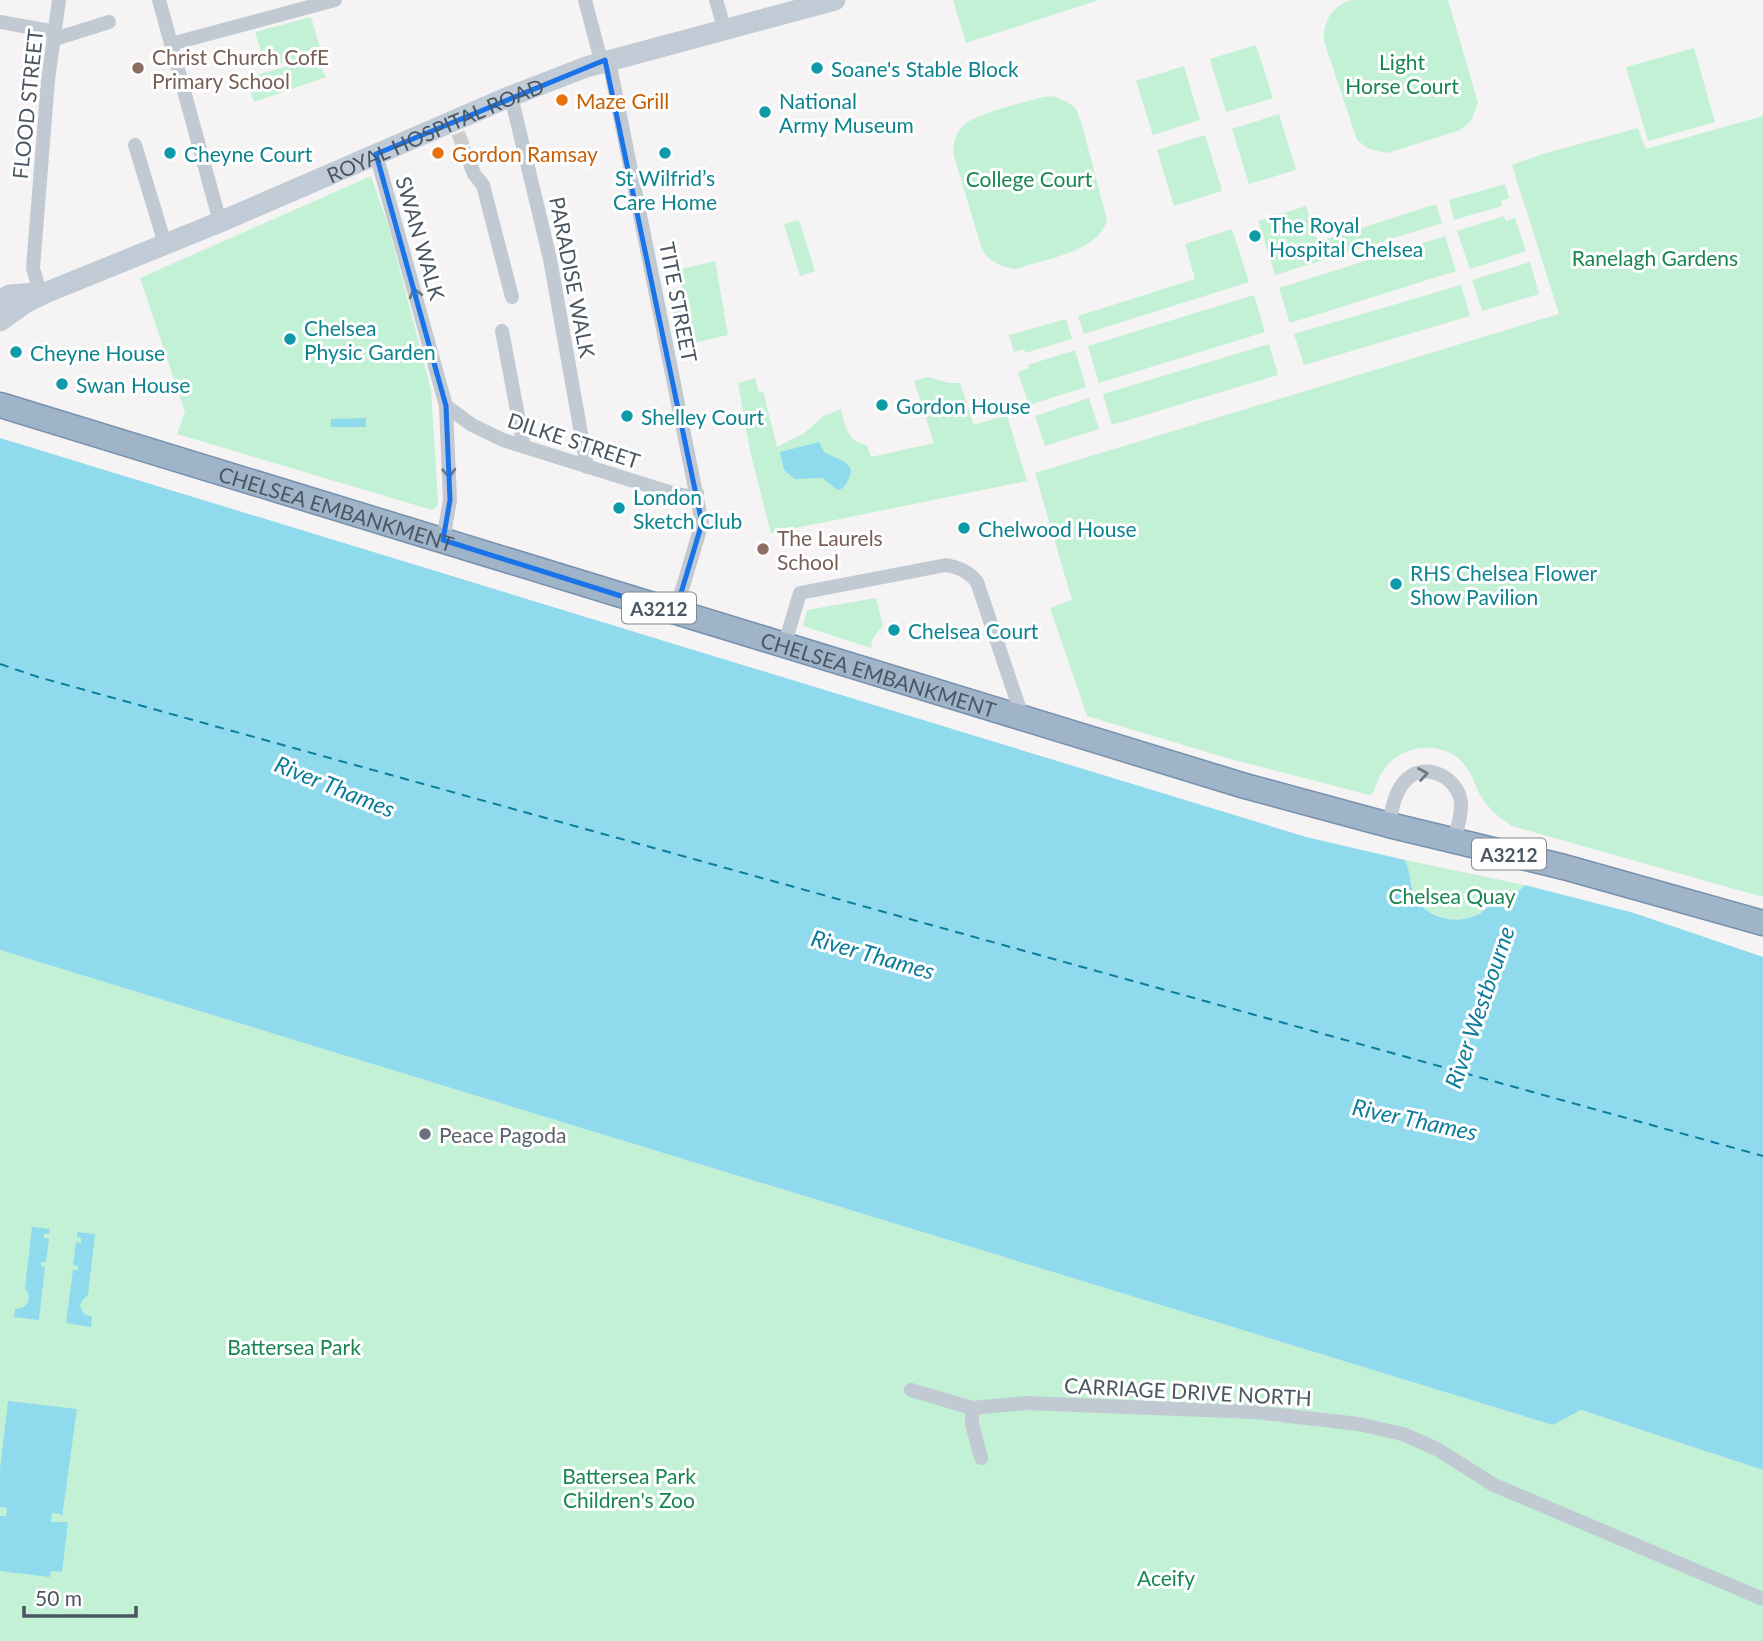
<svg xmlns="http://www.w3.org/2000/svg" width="1763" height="1641" viewBox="0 0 1763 1641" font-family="Lato,sans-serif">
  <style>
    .green { fill: #c3f1d5 }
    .water { fill: #90daee }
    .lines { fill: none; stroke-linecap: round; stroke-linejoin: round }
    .ferry { stroke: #0c7c9b; stroke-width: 2; stroke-dasharray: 9 7; stroke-linecap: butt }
    .minor-tunnel { stroke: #caccce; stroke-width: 14; stroke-dasharray: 14 7; stroke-linecap: butt }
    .trunk-casing { stroke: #7690ad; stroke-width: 27 }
    .minor { stroke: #c1cad2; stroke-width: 14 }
    .secondary { stroke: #c1cbd6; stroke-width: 21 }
    .trunk { stroke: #9fb4c9; stroke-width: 24 }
    .oneway { stroke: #6e7983 }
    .marked { fill: none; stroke: #1a73e8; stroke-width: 5; stroke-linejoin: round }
    .education-dot { fill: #8d6e63; stroke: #fff; stroke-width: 2.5 }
    .culture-dot { fill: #0f9aa8; stroke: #fff; stroke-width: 2.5 }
    .food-dot { fill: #e8710a; stroke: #fff; stroke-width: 2.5 }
    .worship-dot { fill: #6b7280; stroke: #fff; stroke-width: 2.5 }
    .labels { text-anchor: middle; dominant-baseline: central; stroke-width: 6; stroke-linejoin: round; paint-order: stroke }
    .shield { fill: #fff; stroke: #808990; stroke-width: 2 }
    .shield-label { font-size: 19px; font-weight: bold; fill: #4a5661 }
    .education-label { font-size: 21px; fill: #785e54; stroke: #fff; text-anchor: start }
    .park-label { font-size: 21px; fill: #17864f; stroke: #fff }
    .culture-label { font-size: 21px; fill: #0d838f; stroke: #fff; text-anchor: start }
    .food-label { font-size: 21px; fill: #c56008; stroke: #fff; text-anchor: start }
    .street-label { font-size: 21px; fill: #4a5661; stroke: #fff }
    .worship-label { font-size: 21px; fill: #5b616d; stroke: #fff; text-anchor: start }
    .water-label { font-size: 23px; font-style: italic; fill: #0c7c9b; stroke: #fff }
  </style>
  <rect width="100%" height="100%" fill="#f5f3f3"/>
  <path class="green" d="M 953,0 L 1099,0 L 966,43 Z
    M 1352,0 L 1448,0 L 1478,103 L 1471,121 L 1460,130 L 1388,153 L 1369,149 L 1357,140 L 1324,41 C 1323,21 1332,6 1352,0 Z
    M 311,17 L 322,54 L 266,67 L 255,32 Z
    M 1256,45 L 1273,98 L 1226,112 L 1210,59 Z
    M 1694,48 L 1715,122 L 1648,141 L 1626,67 Z
    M 317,57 L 326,77 L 254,102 L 246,78 Z
    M 1184,66 L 1200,120 L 1153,135 L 1136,81 Z
    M 1053,96 L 1069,103 L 1076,109 L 1082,125 L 1107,220 C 1098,252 1045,259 1016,269 C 1002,267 988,262 982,249 L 953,153 C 953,143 957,130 965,124 C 978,113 1025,102 1043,97 Z
    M 1279,114 L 1296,170 L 1249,184 L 1232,129 Z
    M 1763,116 L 1763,897 L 1512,826 C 1501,819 1492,812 1484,801 C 1477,792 1475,781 1469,771 C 1457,750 1433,744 1411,750 C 1388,758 1381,771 1373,793 L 1370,795 L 1227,758 L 1087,716 L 1050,608 L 1072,600 L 1035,473 L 1559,314 L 1512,165 L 1543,154 L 1638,128 L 1646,149 Z
    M 1205,135 L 1222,191 L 1174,206 L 1157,150 Z
    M 371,176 L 388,225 L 431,389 L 438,503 L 437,507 L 432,510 L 177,434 L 185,412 L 140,278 Z
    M 1505,184 L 1509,198 L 1501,201 L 1502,206 L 1454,220 L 1449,200 Z
    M 1436,204 L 1442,223 L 1275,275 L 1258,221 L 1306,206 L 1318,242 Z
    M 1504,216 L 1506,221 L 1515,218 L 1526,251 L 1470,269 L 1457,231 Z
    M 799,220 L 815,271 L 800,276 L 784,224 Z
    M 1232,229 L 1249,282 L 1084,334 L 1078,316 L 1195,279 L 1185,244 Z
    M 1445,236 L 1456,271 L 1290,323 L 1279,288 Z
    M 715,261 L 728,335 L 680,346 L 669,290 L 681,287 L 682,269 Z
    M 1530,262 L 1539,294 L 1482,311 L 1472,280 Z
    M 1461,285 L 1470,316 L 1304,365 L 1294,334 Z
    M 1254,295 L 1265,332 L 1099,383 L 1088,346 Z
    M 1066,319 L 1072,339 L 1025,353 L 1024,349 L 1014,352 L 1009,335 Z
    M 1269,344 L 1278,375 L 1112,425 L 1103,394 Z
    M 1075,350 L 1086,387 L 1029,405 L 1018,372 L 1029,368 L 1028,365 Z
    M 928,377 L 949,383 L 960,383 L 974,425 L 1007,415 L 1027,481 L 771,533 L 750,451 L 738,383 L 755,378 L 759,392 L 763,391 L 777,447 L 803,434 L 824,416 L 841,409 C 845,426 847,442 867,445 L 871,457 L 934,443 L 914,381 Z
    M 1089,398 L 1099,429 L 1045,446 L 1035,416 Z
    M 876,598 L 883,626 L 873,638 L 871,648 L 803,626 L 807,610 Z
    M 1405,860 L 1525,885 C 1522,888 1518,893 1513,896 C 1507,899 1499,898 1493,902 C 1488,905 1485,910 1481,913 C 1461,925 1430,919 1417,900 C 1408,887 1412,873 1405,860 Z
    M 0,950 L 1553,1425 L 1581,1410 L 1763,1470 L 1763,1641 L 0,1641 Z"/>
  <path class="water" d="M 366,418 L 366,427 L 331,427 L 331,419 Z
    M 0,438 L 1306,837 L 1405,860 C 1412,873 1408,887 1417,900 C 1430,920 1461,925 1481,913 C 1485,910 1488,905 1493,902 C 1505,894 1512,899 1525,885 L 1634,913 L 1763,957 L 1763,1470 L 1581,1410 L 1553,1425 L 0,950 Z
    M 819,442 L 824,452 C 833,458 858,462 849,478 C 846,484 845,488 838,490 L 822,478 L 795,479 L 784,470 L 780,452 Z
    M 32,1227 L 50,1229 L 49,1234 L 44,1234 L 44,1238 L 49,1239 L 46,1262 L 41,1262 L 41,1266 L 45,1267 L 39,1320 L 14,1317 L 15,1309 C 28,1309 33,1298 25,1288 Z
    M 77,1232 L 95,1234 L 88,1295 L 83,1299 L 80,1306 L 84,1314 L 92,1317 L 91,1327 L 66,1323 L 73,1270 L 78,1270 L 78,1266 L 73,1265 L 76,1242 L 81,1243 L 81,1238 L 77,1237 Z
    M 8,1401 L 77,1409 L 62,1517 L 61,1514 L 52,1513 L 51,1522 L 68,1522 L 62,1572 L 51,1571 L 50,1577 L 0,1571 L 0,1516 L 6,1516 L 7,1508 L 0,1507 L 0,1469 Z"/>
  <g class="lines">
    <path class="ferry" d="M 0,664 L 38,677 L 1763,1156"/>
    <path class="minor-tunnel" d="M 458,133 L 466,153"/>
    <defs>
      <g id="trunk">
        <path id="s2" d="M 0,405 L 1245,786 L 1389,825 L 1564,867 L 1763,923"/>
      </g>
    </defs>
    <use href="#trunk" class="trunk-casing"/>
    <path class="minor" d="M 159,0 L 220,222
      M 585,0 L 599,53 L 611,71 L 702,523 L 675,613
      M 716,0 L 725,30
      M 0,22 L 56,32
      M 55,39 L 109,22
      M 171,44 L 335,0
      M 511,96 L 550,259 L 587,467
      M 135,145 L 165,244
      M 466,153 L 474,174 L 483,185 L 512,297
      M 376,154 L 446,406 L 450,500 L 443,540
      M 45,293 L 38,286 L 33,268 L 48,80 L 59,0
      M 502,331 L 524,447
      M 446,406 L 472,425 L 503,440 L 669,492 L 687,496 L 697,493
      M 784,646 L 800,593 L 946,565 C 960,568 968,571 977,582 L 1023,719
      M 1389,825 C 1392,810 1394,791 1407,779 C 1426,761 1459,778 1461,803 C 1462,815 1457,829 1454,841
      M 911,1390 L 972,1408 L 1025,1403 L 1255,1412 L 1358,1424 L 1403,1434 L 1437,1449 L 1494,1485 L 1763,1599
      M 972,1408 L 972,1424 L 981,1458"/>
    <g class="secondary">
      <path d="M 0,300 L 10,295 L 36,293"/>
      <path id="s1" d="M 0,321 L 25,303 L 45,293 L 220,222 L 511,96 L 586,67 L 835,0"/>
    </g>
    <use href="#trunk" class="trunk"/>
  </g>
  <defs><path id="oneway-chevron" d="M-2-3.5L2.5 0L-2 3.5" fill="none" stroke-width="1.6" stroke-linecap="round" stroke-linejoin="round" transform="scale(1.75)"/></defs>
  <g class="oneway">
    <use href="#oneway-chevron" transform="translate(415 293) rotate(-106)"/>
    <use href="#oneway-chevron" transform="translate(449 473) rotate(87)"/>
    <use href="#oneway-chevron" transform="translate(1423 774) rotate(-9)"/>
  </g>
  <path class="marked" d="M 605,60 L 702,523 L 675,613 L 443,540 L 450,500 L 446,406 L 376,154 Z"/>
  <g class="education-dot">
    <circle cx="138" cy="68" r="7"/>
    <circle cx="763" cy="549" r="7"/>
  </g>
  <g class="culture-dot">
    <circle cx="817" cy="68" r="7"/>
    <circle cx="765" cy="112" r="7"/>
    <circle cx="170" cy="153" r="7"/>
    <circle cx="665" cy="153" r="7"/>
    <circle cx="1255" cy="236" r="7"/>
    <circle cx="290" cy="339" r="7"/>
    <circle cx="16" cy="352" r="7"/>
    <circle cx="62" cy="384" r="7"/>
    <circle cx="882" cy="405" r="7"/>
    <circle cx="627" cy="416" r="7"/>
    <circle cx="619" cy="508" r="7"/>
    <circle cx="964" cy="528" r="7"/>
    <circle cx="1396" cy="584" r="7"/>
    <circle cx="894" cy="630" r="7"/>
  </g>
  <g class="food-dot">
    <circle cx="562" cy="100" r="7"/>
    <circle cx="438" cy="153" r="7"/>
  </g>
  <circle class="worship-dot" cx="425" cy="1134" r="7"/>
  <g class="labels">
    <g class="shield">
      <rect x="622" y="592.5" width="74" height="31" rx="5"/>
      <rect x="1472" y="838.5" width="74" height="31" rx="5"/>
    </g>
    <g class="shield-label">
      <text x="659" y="608">A3212</text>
      <text x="1509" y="854">A3212</text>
    </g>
    <g class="education-label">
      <text x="152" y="56">Christ Church CofE<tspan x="152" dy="24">Primary School</tspan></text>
      <text x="777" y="537">The Laurels<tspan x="777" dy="24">School</tspan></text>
    </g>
    <g class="park-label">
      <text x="1402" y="61">Light<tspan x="1402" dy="24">Horse Court</tspan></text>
      <text x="1029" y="178">College Court</text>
      <text x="1655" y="257">Ranelagh Gardens</text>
      <text x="1452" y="895">Chelsea Quay</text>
      <text x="294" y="1346">Battersea Park</text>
      <text x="629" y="1475">Battersea Park<tspan x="629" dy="24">Children's Zoo</tspan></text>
      <text x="1166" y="1577">Aceify</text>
    </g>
    <g class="culture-label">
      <text x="831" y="68">Soane's Stable Block</text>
      <text x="779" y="100">National<tspan x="779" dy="24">Army Museum</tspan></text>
      <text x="184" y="153">Cheyne Court</text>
      <text x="665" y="177" text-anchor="middle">St Wilfrid’s<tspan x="665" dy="24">Care Home</tspan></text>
      <text x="1269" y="224">The Royal<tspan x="1269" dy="24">Hospital Chelsea</tspan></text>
      <text x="304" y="327">Chelsea<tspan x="304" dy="24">Physic Garden</tspan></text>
      <text x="30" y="352">Cheyne House</text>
      <text x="76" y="384">Swan House</text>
      <text x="896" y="405">Gordon House</text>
      <text x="641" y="416">Shelley Court</text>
      <text x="633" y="496">London<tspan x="633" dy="24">Sketch Club</tspan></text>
      <text x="978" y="528">Chelwood House</text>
      <text x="1410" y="572">RHS Chelsea Flower<tspan x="1410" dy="24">Show Pavilion</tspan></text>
      <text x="908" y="630">Chelsea Court</text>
    </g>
    <g class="food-label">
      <text x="576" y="100">Maze Grill</text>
      <text x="452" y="153">Gordon Ramsay</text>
    </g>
    <g class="street-label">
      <text transform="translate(27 104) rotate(-84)">FLOOD STREET</text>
      <text stroke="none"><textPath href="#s1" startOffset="476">ROYAL HOSPITAL ROAD</textPath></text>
      <text transform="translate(421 238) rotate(74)">SWAN WALK</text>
      <text transform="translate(573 277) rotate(79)">PARADISE WALK</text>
      <text transform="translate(679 302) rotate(79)">TITE STREET</text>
      <text transform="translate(574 440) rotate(18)">DILKE STREET</text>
      <text stroke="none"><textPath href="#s2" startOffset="352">CHELSEA EMBANKMENT</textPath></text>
      <text stroke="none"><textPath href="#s2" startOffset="919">CHELSEA EMBANKMENT</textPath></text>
      <text transform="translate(1188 1391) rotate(3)">CARRIAGE DRIVE NORTH</text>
    </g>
    <g class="worship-label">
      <text x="439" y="1134">Peace Pagoda</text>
    </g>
    <g class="water-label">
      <text transform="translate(335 786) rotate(22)">River Thames</text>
      <text transform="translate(873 954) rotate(16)">River Thames</text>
      <text transform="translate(1479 1007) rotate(-71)">River Westbourne</text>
      <text transform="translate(1415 1119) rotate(12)">River Thames</text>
    </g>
  </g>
  <path d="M24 1606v10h112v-10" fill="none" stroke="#4a5661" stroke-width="3.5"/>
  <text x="35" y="1606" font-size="21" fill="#4a5661" stroke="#ffffff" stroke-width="5" paint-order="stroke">50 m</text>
</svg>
